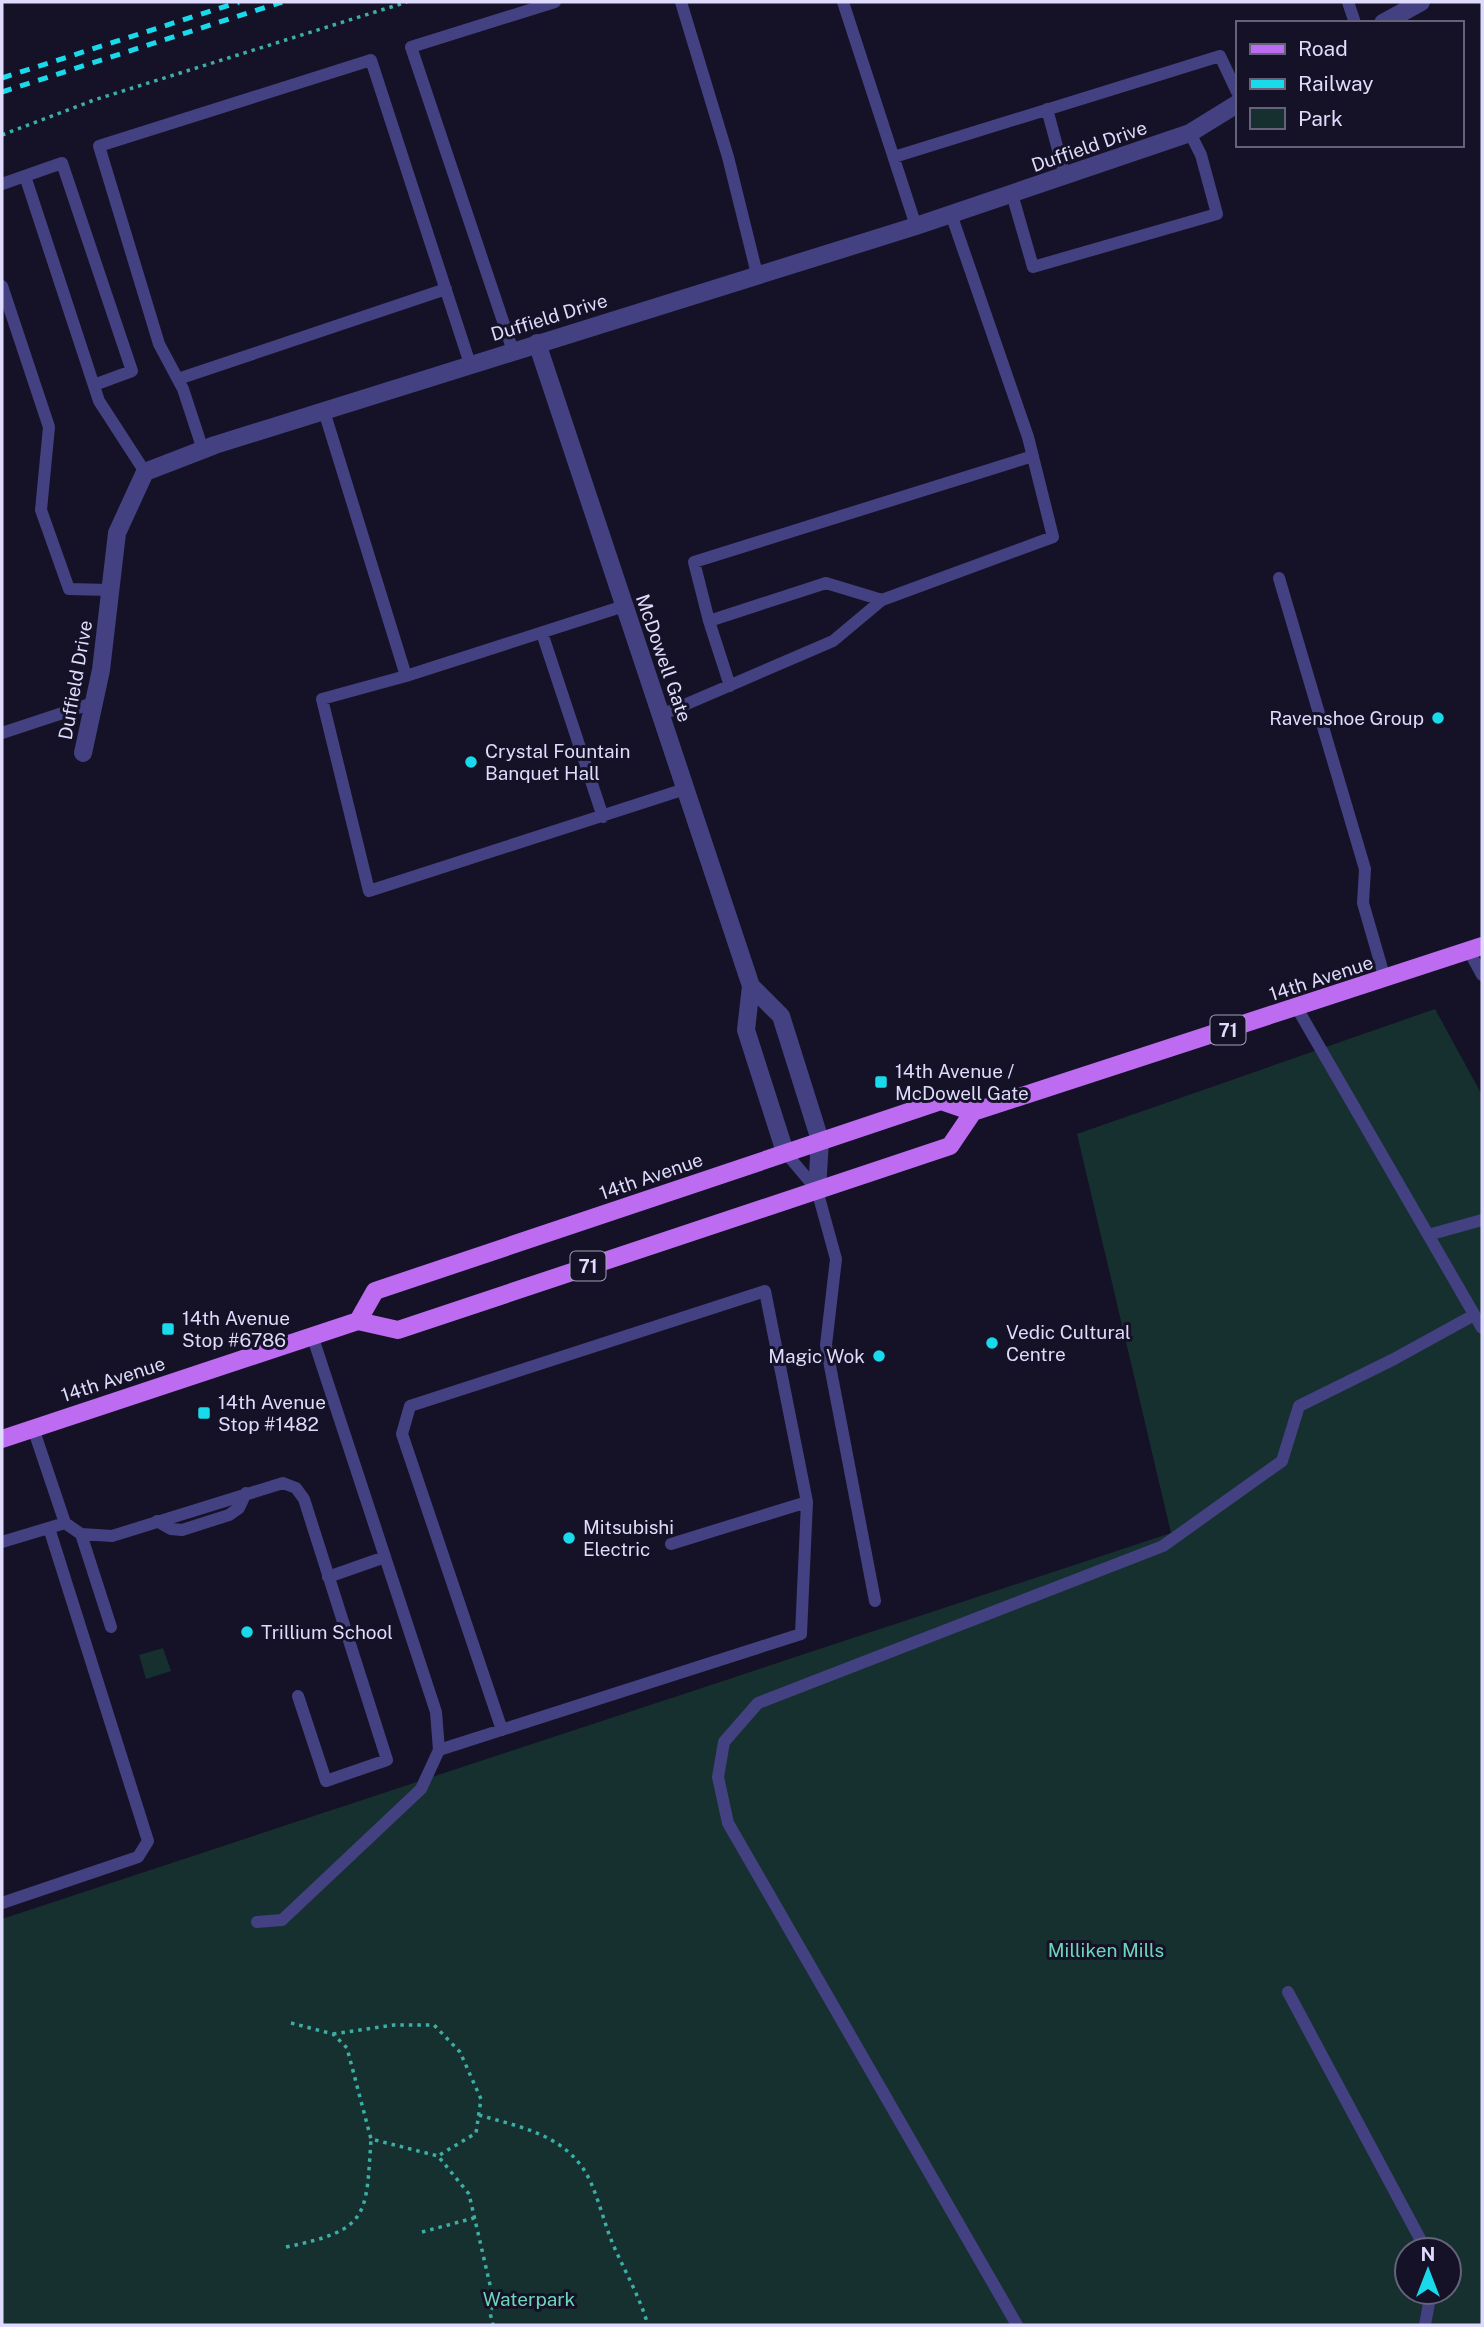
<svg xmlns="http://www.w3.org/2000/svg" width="1484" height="2327" viewBox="0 0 1484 2327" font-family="'Public Sans',sans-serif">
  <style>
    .green { fill: #16302f; fill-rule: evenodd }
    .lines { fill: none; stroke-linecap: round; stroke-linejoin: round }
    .path { stroke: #3bafa6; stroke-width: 3.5; stroke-dasharray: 3.5 5; stroke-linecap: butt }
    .service { stroke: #434181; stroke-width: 12 }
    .minor { stroke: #434181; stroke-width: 18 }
    .primary { stroke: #bd6cf2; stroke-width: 18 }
    .rail { stroke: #18daea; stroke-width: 5; stroke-dasharray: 10 9; stroke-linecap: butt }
    .poi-dot { fill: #18daea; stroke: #151227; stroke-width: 2.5 }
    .labels { text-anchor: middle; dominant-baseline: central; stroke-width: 6; stroke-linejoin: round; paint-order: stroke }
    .shield { fill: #151227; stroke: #a29fbc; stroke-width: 2 }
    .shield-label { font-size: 18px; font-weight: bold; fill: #dedbfc }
    .street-label { font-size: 19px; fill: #dedbfc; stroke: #151227 }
    .poi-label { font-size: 19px; fill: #dedbfc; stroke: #151227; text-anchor: start }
    .park-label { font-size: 19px; fill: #6cd6ba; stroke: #151227 }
  </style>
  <rect width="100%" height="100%" fill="#151227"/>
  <path class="green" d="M 1435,1009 L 1482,1095 L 1482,2325 L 2,2325 L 2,1919 L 1171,1533 L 1077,1134 ZM 1407,2250 L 1449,2250 L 1449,2292 L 1407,2292 Z
    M 163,1648 L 171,1671 L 146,1679 L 139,1655 Z"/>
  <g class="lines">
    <path class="path" d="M 2,135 L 94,100 L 407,2
      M 291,2023 L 333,2034 L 347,2048 L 371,2139 L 438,2156 L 469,2194 L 494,2302 L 490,2313 L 493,2325
      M 333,2034 L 394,2025 L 434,2025 L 460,2052 L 481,2099 L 476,2133 L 438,2156
      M 479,2115 C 516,2126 558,2133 582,2167 C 595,2184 603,2220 612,2242 C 624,2270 639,2295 648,2325
      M 422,2232 L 474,2218
      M 286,2247 C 369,2230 366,2217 371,2139"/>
    <path class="service" d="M 681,2 L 728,157 L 757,274
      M 843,2 L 916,226
      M 1348,2 L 1355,23
      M 1047,109 L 1065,176
      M 894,157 L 1220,56 L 1237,92
      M 25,176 L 99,401 L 145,472
      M 2,184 L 62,163 L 132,371 L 94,385
      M 1012,194 L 1033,267 L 1217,214 L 1201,155 L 1190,133
      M 951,214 L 1028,437 L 1053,537 L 882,600 L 826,583 L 709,621 L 694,562 L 1033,456
      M 2,286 L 49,427 L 41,510 L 69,589 L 110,590
      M 513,351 L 411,47 L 555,2
      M 178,379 L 446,289
      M 324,411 L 406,676
      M 203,450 L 183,389 L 159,344 L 99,146 L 371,60 L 470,364
      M 1279,578 L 1365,869 L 1363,903 L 1385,979
      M 624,606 L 406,676 L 322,699 L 369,891 L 685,789
      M 709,621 L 730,686
      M 542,633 L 603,817
      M 661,715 L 833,641 L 882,600
      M 2,733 L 96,702
      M 1469,951 L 1482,975
      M 1297,1008 L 1482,1328
      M 785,1152 L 817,1190 L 836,1259 L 826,1345 L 875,1601
      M 1428,1235 L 1482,1220
      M 157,1521 L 171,1529 L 182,1530 L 229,1515 L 239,1508 L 246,1493
      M 65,1523 L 81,1534 L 112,1536 L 283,1483 L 296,1488 L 304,1499 L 387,1760 L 326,1781 L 298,1696
      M 81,1534 L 111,1627
      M 2,1542 L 65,1523 L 33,1428
      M 328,1577 L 385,1557
      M 502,1730 L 402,1434 L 410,1406 L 765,1291 L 807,1502 L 671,1544
      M 439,1750 L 801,1634 L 807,1502
      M 2,1903 L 138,1857 L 148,1841 L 49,1528
      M 257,1922 L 282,1920 L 421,1789 L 439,1750 L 436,1712 L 312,1335
      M 1288,1992 L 1426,2250
      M 1017,2325 L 728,1823 L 718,1777 L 724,1742 L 758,1703 L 1163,1546 L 1282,1461 L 1299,1406 L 1394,1359 L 1474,1315
      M 1425,2325 L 1431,2292"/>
    <path class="minor" d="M 1383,23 L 1421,2
      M 537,343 L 751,986 L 746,1030 L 785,1152
      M 83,753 L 101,670 L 117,533 L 145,472 L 215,445 L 916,226 L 1190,133 L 1237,104
      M 751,986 L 781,1016 L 820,1140 L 817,1190"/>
    <path class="primary" d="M 358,1321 L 375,1291 L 941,1101 L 973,1112
      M 2,1439 L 358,1321 L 398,1330 L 950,1146 L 973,1112 L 1482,946"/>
    <path class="rail" d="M 2,78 L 239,2
      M 2,92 L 282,2"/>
  </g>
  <g class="poi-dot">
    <circle cx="1438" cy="718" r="7"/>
    <circle cx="471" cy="762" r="7"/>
    <rect x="874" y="1075" width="14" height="14" rx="3.5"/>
    <rect x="161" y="1322" width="14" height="14" rx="3.5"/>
    <circle cx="992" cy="1343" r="7"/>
    <circle cx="879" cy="1356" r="7"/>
    <rect x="197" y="1406" width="14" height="14" rx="3.5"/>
    <circle cx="569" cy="1538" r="7"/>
    <circle cx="247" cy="1632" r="7"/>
  </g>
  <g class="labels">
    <g class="shield">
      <rect x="1210.5" y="1015.5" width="35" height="29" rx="5"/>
      <rect x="570.5" y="1251.5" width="35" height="29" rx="5"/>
    </g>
    <g class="shield-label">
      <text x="1228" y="1030">71</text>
      <text x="588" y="1266">71</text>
    </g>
    <g class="street-label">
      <text transform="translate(1089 146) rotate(-19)">Duffield Drive</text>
      <text transform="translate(549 317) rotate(-17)">Duffield Drive</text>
      <text transform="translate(664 658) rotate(71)">McDowell Gate</text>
      <text transform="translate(75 680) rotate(-80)">Duffield Drive</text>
      <text transform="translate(1321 978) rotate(-18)">14th Avenue</text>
      <text transform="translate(651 1176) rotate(-19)">14th Avenue</text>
      <text transform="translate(113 1379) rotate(-18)">14th Avenue</text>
    </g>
    <g class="poi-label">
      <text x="1424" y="718" text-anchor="end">Ravenshoe Group</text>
      <text x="485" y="751">Crystal Fountain<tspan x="485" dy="22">Banquet Hall</tspan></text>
      <text x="895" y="1071">14th Avenue /<tspan x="895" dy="22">McDowell Gate</tspan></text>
      <text x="182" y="1318">14th Avenue<tspan x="182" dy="22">Stop #6786</tspan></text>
      <text x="1006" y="1332">Vedic Cultural<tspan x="1006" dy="22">Centre</tspan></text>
      <text x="865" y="1356" text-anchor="end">Magic Wok</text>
      <text x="218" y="1402">14th Avenue<tspan x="218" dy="22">Stop #1482</tspan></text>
      <text x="583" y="1527">Mitsubishi<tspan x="583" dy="22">Electric</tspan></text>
      <text x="261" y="1632">Trillium School</text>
    </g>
    <g class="park-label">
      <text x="1106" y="1950">Milliken Mills</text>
      <text x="529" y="2299">Waterpark</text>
    </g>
  </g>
  <rect width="1484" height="2327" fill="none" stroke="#dedbfc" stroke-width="7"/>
  <rect x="1236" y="21" width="228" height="126" fill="#151227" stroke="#65627c" stroke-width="2"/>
  <rect x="1250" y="44" width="35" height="10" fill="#bd6cf2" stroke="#65627c" stroke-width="2"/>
  <text x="1298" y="56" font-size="21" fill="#dedbfc">Road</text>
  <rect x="1250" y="79" width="35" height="10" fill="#18daea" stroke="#65627c" stroke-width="2"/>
  <text x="1298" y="91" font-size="21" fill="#dedbfc">Railway</text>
  <rect x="1250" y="108" width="35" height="21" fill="#16302f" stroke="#65627c" stroke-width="2"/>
  <text x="1298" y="126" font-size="21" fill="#dedbfc">Park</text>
  <g transform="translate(1428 2271)"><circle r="33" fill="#151227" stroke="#65627c" stroke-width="2"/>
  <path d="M0-5L12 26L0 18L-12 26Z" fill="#18daea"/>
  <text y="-10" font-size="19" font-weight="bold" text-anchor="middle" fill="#dedbfc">N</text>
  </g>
</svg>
